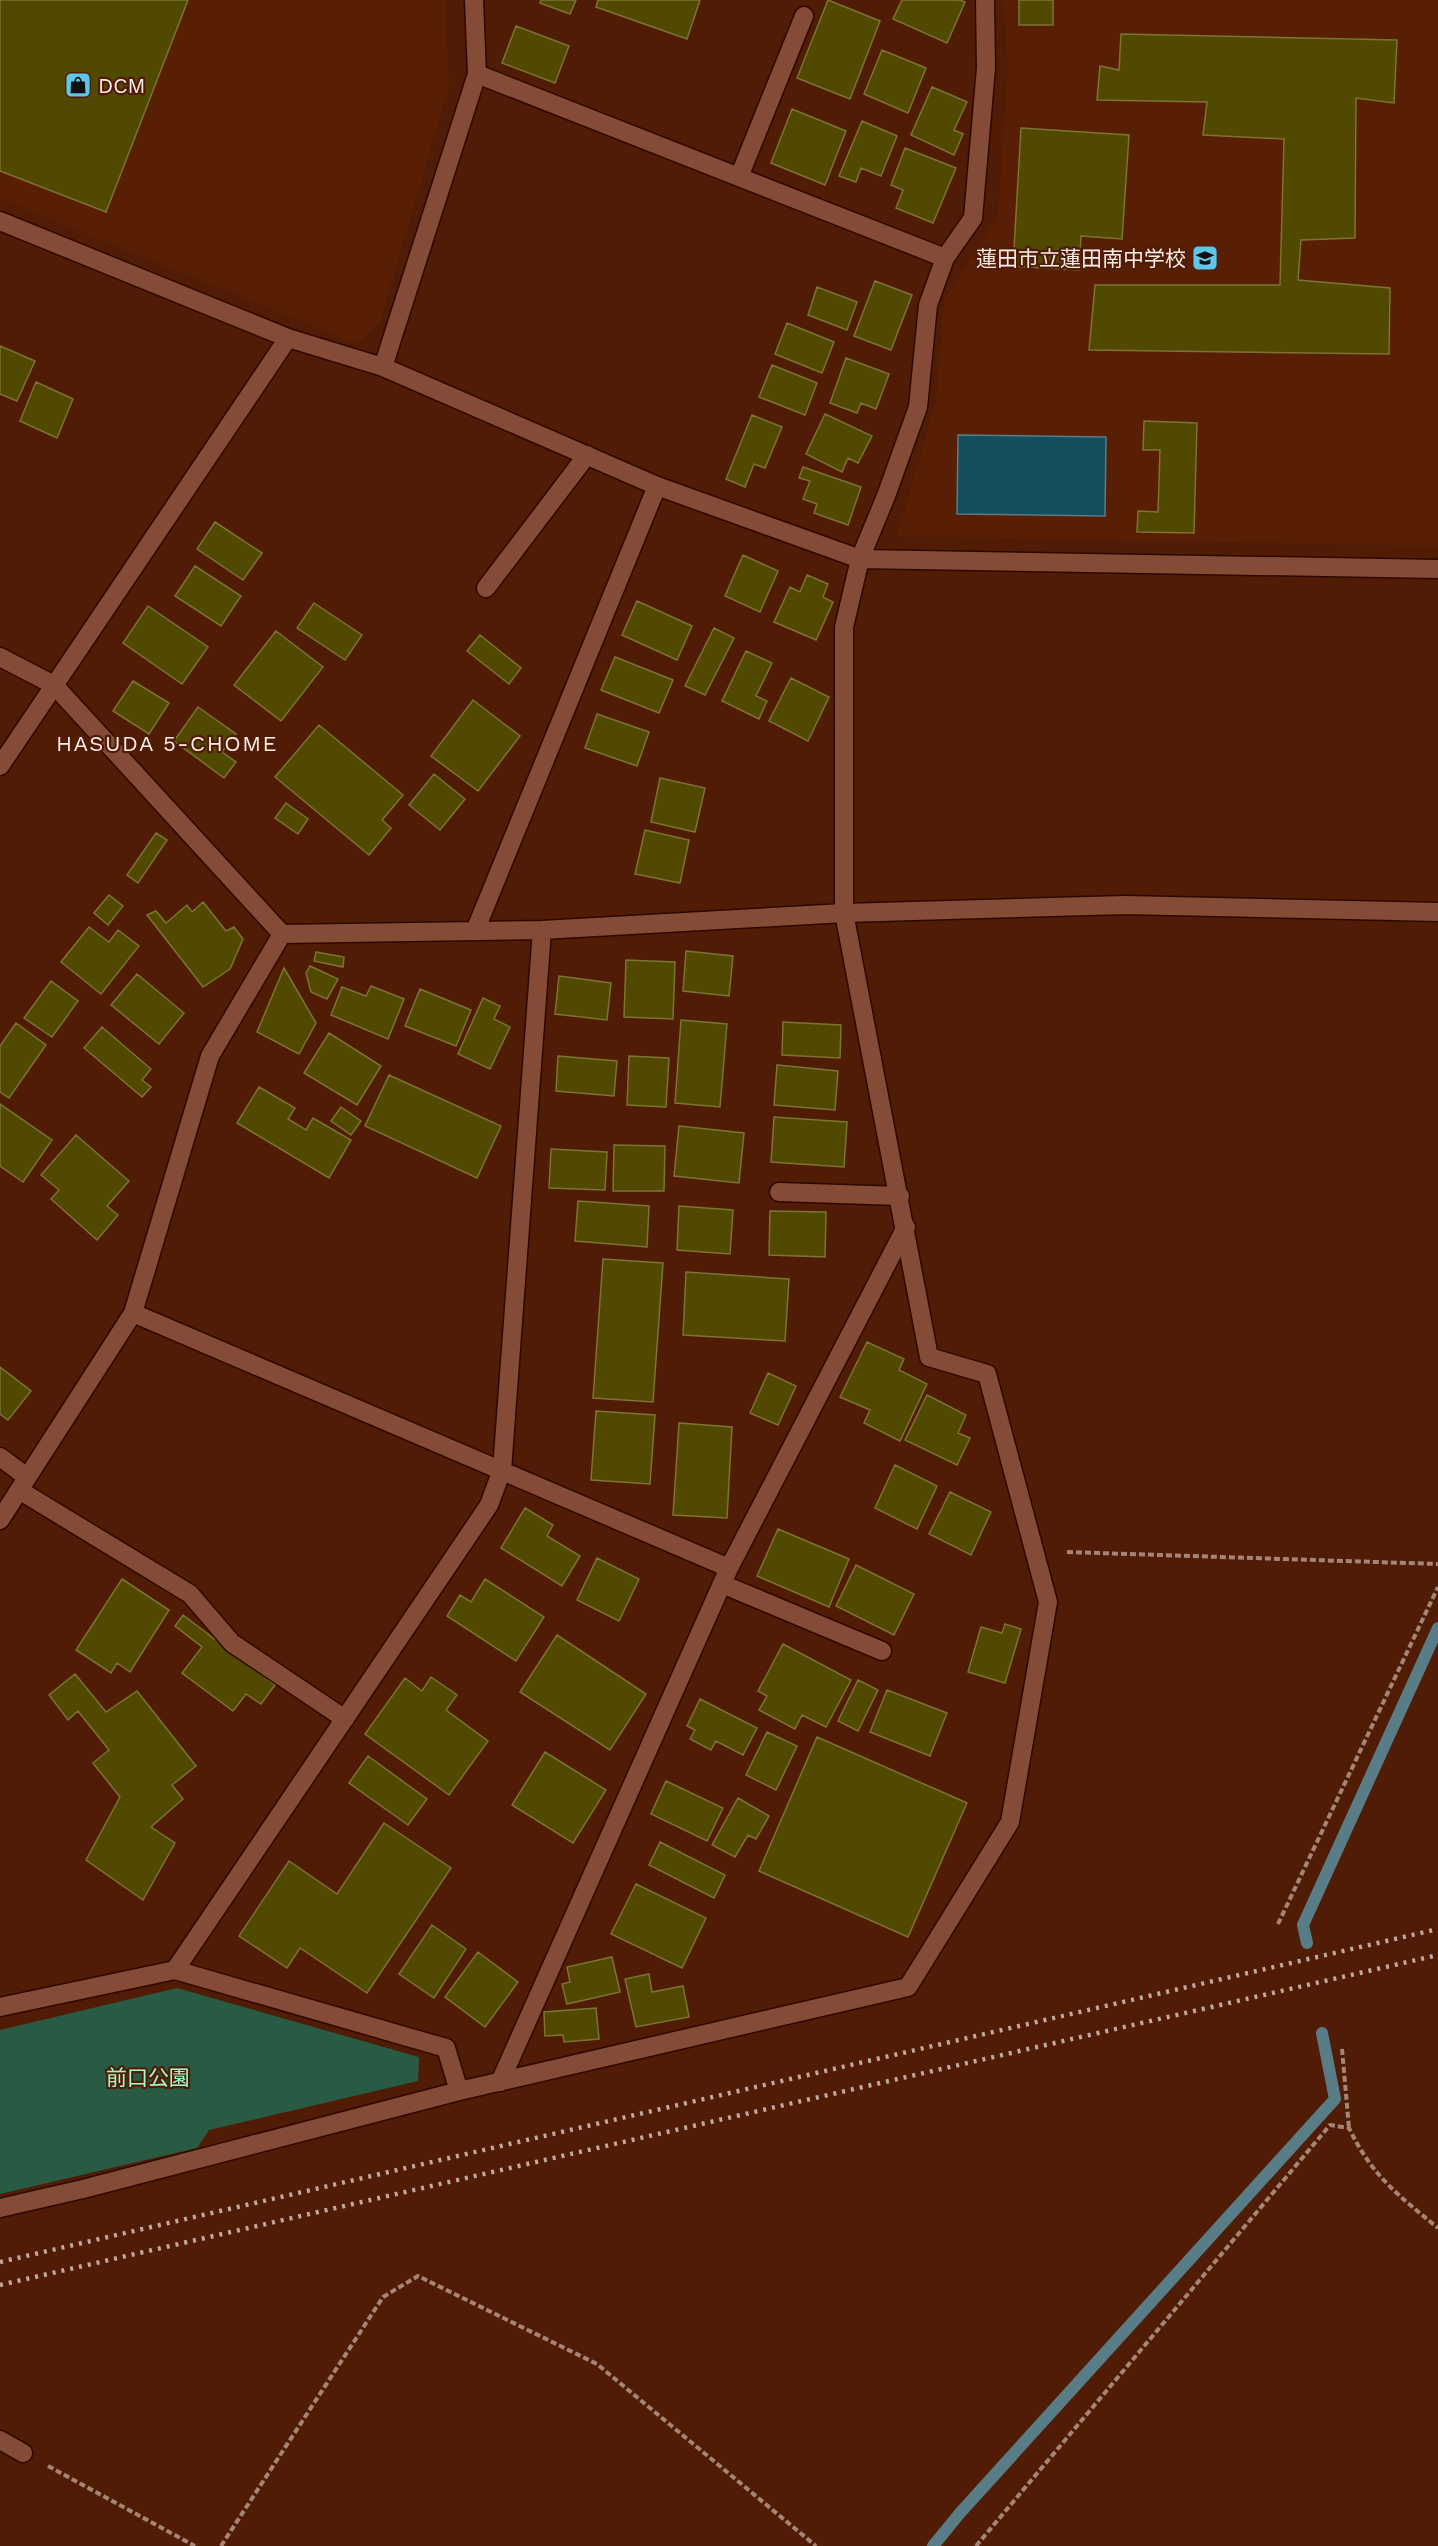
<svg xmlns="http://www.w3.org/2000/svg" width="1438" height="2546" viewBox="0 0 1438 2546" font-family="'Work Sans','Noto Sans JP',sans-serif">
  <style>
    .built { fill: #591f04 }
    .green { fill: #295b44 }
    .water { fill: #144d5d; stroke: #597d87; stroke-width: 1.5 }
    .lines { fill: none; stroke-linecap: round; stroke-linejoin: round }
    .stream { stroke: #597d87; stroke-width: 12 }
    .building { fill: #524900; stroke: #7c7335; stroke-width: 1.5 }
    .minor-casing { stroke: #2e0800; stroke-width: 21 }
    .path { stroke: #a68577; stroke-width: 4; stroke-dasharray: 6 3; stroke-linecap: butt }
    .minor { stroke: #844b36; stroke-width: 18 }
    .rail { stroke: #c3a99f; stroke-width: 4.5; stroke-dasharray: 3 6; stroke-linecap: butt }
    .labels { text-anchor: middle; dominant-baseline: central; stroke-width: 4.5; stroke-linejoin: round; paint-order: stroke }
    .poi-label { font-size: 21px; fill: #fbede8; stroke: #501c06; text-anchor: start }
    .park-label { font-size: 21px; fill: #a0fbcd; stroke: #501c06 }
    .neighbourhood-label { font-size: 22px; letter-spacing: 1.5px; fill: #fbede8; stroke: #501c06 }
  </style>
  <rect width="100%" height="100%" fill="#501c06"/>
  <path class="built" d="M 0,0 L 445,0 L 449,86 L 380,322 L 357,344 L 0,199 Z
    M 1003,0 L 1438,0 L 1438,546 L 897,536 L 936,400 L 944,300 L 998,217 L 1008,67 Z"/>
  <path class="green" d="M 177,1988 L 419,2057 L 418,2081 L 209,2130 L 197,2148 L 0,2194 L 0,2030 Z"/>
  <path class="water" d="M 958,435 L 1106,437 L 1105,516 L 957,514 Z"/>
  <g class="lines">
    <path class="stream" d="M 1307,1943 L 1303,1925 L 1438,1628
      M 933,2546 L 960,2513 L 1335,2099 L 1322,2033"/>
  </g>
  <path class="building" d="M 0,0 L 188,0 L 106,212 L 0,171 Z
    M 541,0 L 576,0 L 570,14 L 540,3 Z
    M 598,0 L 700,0 L 687,39 L 596,7 Z
    M 828,0 L 880,21 L 850,99 L 797,78 Z
    M 902,0 L 960,0 L 965,2 L 947,43 L 893,19 Z
    M 1019,0 L 1053,0 L 1053,25 L 1019,25 Z
    M 516,26 L 569,46 L 555,83 L 502,63 Z
    M 1121,34 L 1397,40 L 1394,103 L 1356,98 L 1355,238 L 1301,240 L 1298,280 L 1390,288 L 1389,354 L 1089,350 L 1095,285 L 1280,285 L 1284,139 L 1203,135 L 1207,102 L 1097,100 L 1100,66 L 1119,70 Z
    M 882,50 L 926,68 L 908,113 L 864,94 Z
    M 932,87 L 967,102 L 954,130 L 963,134 L 954,155 L 911,135 Z
    M 792,109 L 846,131 L 825,185 L 771,163 Z
    M 862,121 L 897,136 L 881,176 L 861,168 L 856,182 L 839,176 Z
    M 1021,128 L 1129,135 L 1122,239 L 1081,236 L 1079,270 L 1013,266 Z
    M 905,148 L 956,168 L 933,223 L 896,208 L 903,190 L 891,185 Z
    M 875,281 L 912,295 L 891,350 L 854,336 Z
    M 817,287 L 857,302 L 847,330 L 808,315 Z
    M 787,323 L 834,342 L 822,373 L 775,354 Z
    M 0,346 L 35,361 L 17,401 L 0,394 Z
    M 846,358 L 889,374 L 876,409 L 861,403 L 857,413 L 830,403 Z
    M 772,365 L 817,383 L 805,415 L 759,397 Z
    M 36,382 L 73,399 L 57,438 L 20,421 Z
    M 825,414 L 872,436 L 858,463 L 848,458 L 842,472 L 806,454 Z
    M 752,415 L 782,427 L 765,468 L 754,464 L 745,487 L 726,479 Z
    M 1144,421 L 1197,423 L 1194,533 L 1137,532 L 1138,511 L 1158,512 L 1160,450 L 1143,450 Z
    M 803,467 L 861,487 L 848,525 L 814,513 L 817,504 L 803,499 L 810,481 L 799,478 Z
    M 215,522 L 262,553 L 243,580 L 197,549 Z
    M 743,555 L 778,571 L 760,612 L 725,596 Z
    M 195,566 L 241,596 L 221,626 L 175,596 Z
    M 807,575 L 828,584 L 823,597 L 833,602 L 816,640 L 774,622 L 790,587 L 800,592 Z
    M 637,601 L 692,626 L 677,660 L 622,635 Z
    M 314,603 L 362,635 L 345,660 L 297,628 Z
    M 148,606 L 208,647 L 182,684 L 123,643 Z
    M 714,628 L 734,638 L 705,695 L 685,686 Z
    M 276,631 L 323,667 L 281,721 L 234,685 Z
    M 480,635 L 521,668 L 509,684 L 467,651 Z
    M 746,651 L 772,663 L 756,696 L 767,701 L 759,719 L 722,701 Z
    M 615,657 L 673,680 L 659,713 L 601,690 Z
    M 791,678 L 829,697 L 808,741 L 769,721 Z
    M 133,681 L 169,703 L 149,734 L 113,711 Z
    M 473,700 L 520,736 L 478,791 L 431,756 Z
    M 198,707 L 236,734 L 222,752 L 236,762 L 224,778 L 174,741 Z
    M 597,714 L 649,732 L 637,766 L 585,748 Z
    M 319,725 L 403,795 L 382,820 L 391,828 L 369,855 L 275,777 Z
    M 434,774 L 465,799 L 440,830 L 409,805 Z
    M 660,778 L 705,788 L 695,832 L 651,822 Z
    M 286,803 L 308,819 L 298,834 L 275,818 Z
    M 645,830 L 689,840 L 680,883 L 635,874 Z
    M 156,833 L 167,840 L 138,883 L 127,875 Z
    M 109,895 L 123,906 L 108,925 L 94,913 Z
    M 203,902 L 226,931 L 234,927 L 243,939 L 230,969 L 203,987 L 147,915 L 156,911 L 166,923 L 187,905 L 192,912 Z
    M 89,927 L 109,942 L 118,930 L 139,946 L 101,994 L 61,962 Z
    M 686,951 L 733,956 L 729,996 L 683,991 Z
    M 316,952 L 344,957 L 343,967 L 314,961 Z
    M 626,960 L 675,962 L 673,1019 L 624,1017 Z
    M 310,966 L 338,979 L 327,999 L 311,992 L 306,973 Z
    M 284,968 L 316,1023 L 299,1054 L 257,1032 Z
    M 137,974 L 184,1013 L 159,1044 L 111,1005 Z
    M 559,976 L 611,983 L 607,1020 L 555,1014 Z
    M 51,981 L 78,1001 L 52,1037 L 24,1018 Z
    M 371,986 L 404,999 L 388,1039 L 331,1015 L 342,987 L 366,996 Z
    M 420,989 L 471,1010 L 456,1046 L 405,1026 Z
    M 483,998 L 500,1006 L 494,1019 L 510,1027 L 490,1069 L 458,1054 Z
    M 681,1020 L 727,1024 L 720,1107 L 675,1103 Z
    M 783,1022 L 841,1025 L 840,1058 L 782,1055 Z
    M 16,1023 L 46,1045 L 9,1098 L 0,1092 L 0,1046 Z
    M 102,1027 L 151,1069 L 142,1080 L 151,1087 L 142,1097 L 84,1048 Z
    M 329,1033 L 381,1066 L 357,1105 L 304,1073 Z
    M 558,1056 L 617,1061 L 614,1096 L 556,1091 Z
    M 629,1056 L 669,1058 L 666,1107 L 627,1105 Z
    M 777,1065 L 838,1071 L 835,1110 L 774,1105 Z
    M 389,1075 L 501,1126 L 477,1178 L 365,1126 Z
    M 259,1087 L 295,1108 L 288,1119 L 306,1130 L 313,1118 L 351,1140 L 329,1178 L 237,1123 Z
    M 0,1104 L 52,1140 L 23,1182 L 0,1166 Z
    M 341,1107 L 361,1121 L 351,1135 L 331,1121 Z
    M 774,1117 L 847,1122 L 844,1167 L 771,1162 Z
    M 679,1126 L 744,1133 L 739,1183 L 674,1176 Z
    M 76,1135 L 129,1181 L 107,1206 L 118,1215 L 97,1240 L 51,1199 L 59,1190 L 41,1175 Z
    M 614,1145 L 665,1146 L 664,1191 L 613,1191 Z
    M 551,1149 L 607,1152 L 605,1190 L 549,1188 Z
    M 578,1201 L 649,1206 L 647,1247 L 575,1241 Z
    M 679,1206 L 733,1210 L 730,1254 L 677,1250 Z
    M 770,1211 L 826,1212 L 825,1257 L 769,1255 Z
    M 603,1259 L 663,1263 L 653,1402 L 593,1398 Z
    M 686,1272 L 789,1279 L 785,1341 L 683,1335 Z
    M 867,1342 L 904,1359 L 899,1370 L 927,1384 L 900,1441 L 864,1423 L 870,1410 L 840,1397 Z
    M 0,1367 L 31,1391 L 8,1420 L 0,1414 Z
    M 768,1373 L 796,1386 L 778,1425 L 750,1413 Z
    M 927,1395 L 966,1415 L 958,1433 L 970,1438 L 957,1465 L 905,1440 Z
    M 596,1411 L 655,1415 L 650,1484 L 591,1480 Z
    M 679,1423 L 732,1427 L 727,1518 L 673,1515 Z
    M 895,1465 L 937,1486 L 917,1529 L 875,1508 Z
    M 950,1492 L 991,1512 L 971,1555 L 929,1534 Z
    M 525,1508 L 553,1525 L 547,1536 L 580,1556 L 562,1586 L 501,1548 Z
    M 778,1529 L 849,1559 L 829,1607 L 757,1576 Z
    M 597,1558 L 639,1579 L 619,1621 L 577,1600 Z
    M 856,1565 L 914,1594 L 894,1635 L 836,1606 Z
    M 122,1579 L 169,1610 L 130,1672 L 117,1663 L 111,1673 L 76,1650 Z
    M 485,1579 L 544,1617 L 516,1661 L 447,1616 L 460,1595 L 471,1602 Z
    M 183,1615 L 275,1685 L 261,1704 L 246,1694 L 233,1711 L 182,1673 L 202,1647 L 175,1626 Z
    M 1005,1624 L 1021,1629 L 1005,1683 L 968,1672 L 981,1627 L 1002,1633 Z
    M 557,1635 L 646,1694 L 610,1750 L 520,1692 Z
    M 783,1644 L 851,1680 L 826,1727 L 802,1715 L 795,1729 L 759,1710 L 767,1696 L 758,1691 Z
    M 75,1674 L 106,1712 L 137,1691 L 196,1766 L 172,1785 L 183,1799 L 151,1827 L 175,1843 L 143,1900 L 86,1860 L 120,1797 L 93,1763 L 109,1750 L 78,1711 L 68,1720 L 49,1695 Z
    M 431,1677 L 457,1695 L 446,1710 L 488,1741 L 449,1795 L 365,1734 L 405,1678 L 422,1691 Z
    M 858,1680 L 878,1690 L 858,1731 L 838,1721 Z
    M 887,1690 L 947,1713 L 930,1756 L 870,1732 Z
    M 700,1699 L 757,1728 L 743,1755 L 716,1741 L 711,1750 L 690,1739 L 695,1730 L 687,1726 Z
    M 767,1732 L 797,1746 L 776,1790 L 746,1775 Z
    M 817,1737 L 967,1803 L 908,1937 L 759,1871 Z
    M 545,1752 L 606,1790 L 573,1843 L 512,1805 Z
    M 368,1756 L 427,1799 L 408,1825 L 349,1783 Z
    M 666,1781 L 723,1808 L 707,1841 L 651,1814 Z
    M 738,1798 L 769,1816 L 756,1839 L 748,1835 L 735,1857 L 712,1845 Z
    M 384,1823 L 451,1868 L 367,1993 L 300,1948 L 287,1968 L 239,1936 L 289,1861 L 337,1894 Z
    M 660,1842 L 725,1875 L 714,1898 L 649,1865 Z
    M 636,1884 L 706,1918 L 682,1968 L 611,1934 Z
    M 432,1925 L 466,1949 L 434,1998 L 399,1974 Z
    M 478,1952 L 518,1982 L 485,2027 L 445,1997 Z
    M 612,1957 L 620,1992 L 567,2004 L 562,1984 L 570,1982 L 567,1967 Z
    M 649,1974 L 652,1992 L 683,1986 L 689,2017 L 636,2027 L 625,1979 Z
    M 596,2008 L 599,2039 L 564,2042 L 563,2035 L 545,2036 L 544,2012 Z"/>
  <g class="lines">
    <defs>
      <path id="minor" d="M 477,74 L 945,258
        M 739,177 L 804,16
        M 0,221 L 288,338 L 383,367 L 657,486 L 860,559 L 1438,569
        M 383,367 L 477,74 L 474,0
        M 486,588 L 587,455
        M 0,657 L 54,685 L 282,934 L 542,930 L 844,913 L 1125,905 L 1438,912
        M 0,766 L 288,338
        M 475,931 L 657,486
        M 779,1192 L 900,1196
        M 133,1313 L 729,1568
        M 0,1457 L 27,1477
        M 19,1490 L 190,1594 L 232,1643 L 345,1719
        M 0,1520 L 133,1313 L 210,1056 L 282,934
        M 722,1584 L 882,1651
        M 175,1970 L 489,1505 L 502,1470 L 542,930
        M 0,2007 L 175,1970 L 446,2048 L 459,2091
        M 500,2082 L 729,1568 L 906,1227
        M 0,2208 L 83,2189 L 459,2091 L 908,1987 L 1010,1822 L 1048,1602 L 987,1374 L 929,1357 L 844,913 L 844,627 L 860,559 L 886,496 L 918,407 L 928,305 L 945,258 L 973,218 L 986,68 L 985,0
        M 0,2440 L 23,2453"/>
    </defs>
    <use href="#minor" class="minor-casing"/>
    <path class="path" d="M 1067,1552 L 1438,1564
      M 1278,1924 L 1438,1587
      M 1342,2049 L 1349,2128
      M 48,2466 L 195,2546
      M 221,2546 L 383,2297 L 418,2276 L 597,2364 L 816,2546
      M 976,2546 L 1330,2125 L 1349,2128 C 1372,2176 1398,2195 1438,2228"/>
    <use href="#minor" class="minor"/>
    <path class="rail" d="M 0,2262 L 1438,1929
      M 0,2285 L 1438,1955"/>
  </g>
  <defs>
    <symbol id="shop-square" viewBox="-11 -11 22 22"><rect x="-9" y="-9" width="18" height="18" rx="4" fill="#5dc7e8" stroke="#501c06"/><path d="M-5-2.5h2.3a2.7 3.5 0 0 1 5.4 0H5L5.5 6h-11ZM-1.5-2.5h3a1.5 2.3 0 0 0-3 0Z" fill="#111"/></symbol>
    <symbol id="school-square" viewBox="-11 -11 22 22"><rect x="-9" y="-9" width="18" height="18" rx="4" fill="#5dc7e8" stroke="#501c06"/><path d="M0-5L7-2L0 1L-7-2ZM-4 1L0 2.5L4 1V4Q0 6-4 4Z" fill="#111"/></symbol>
  </defs>
  <g fill-rule="evenodd">
    <use href="#shop-square" x="63" y="70" width="30" height="30"/>
    <use href="#school-square" x="1190" y="243" width="30" height="30"/>
  </g>
  <g class="labels">
    <g class="poi-label">
      <text x="98" y="85">DCM</text>
      <text x="1186" y="258" text-anchor="end">蓮田市立蓮田南中学校</text>
    </g>
    <g class="park-label">
      <text x="148" y="2077">前口公園</text>
    </g>
    <g class="neighbourhood-label">
      <text x="167" y="743">HASUDA 5-CHOME</text>
    </g>
  </g>
</svg>
